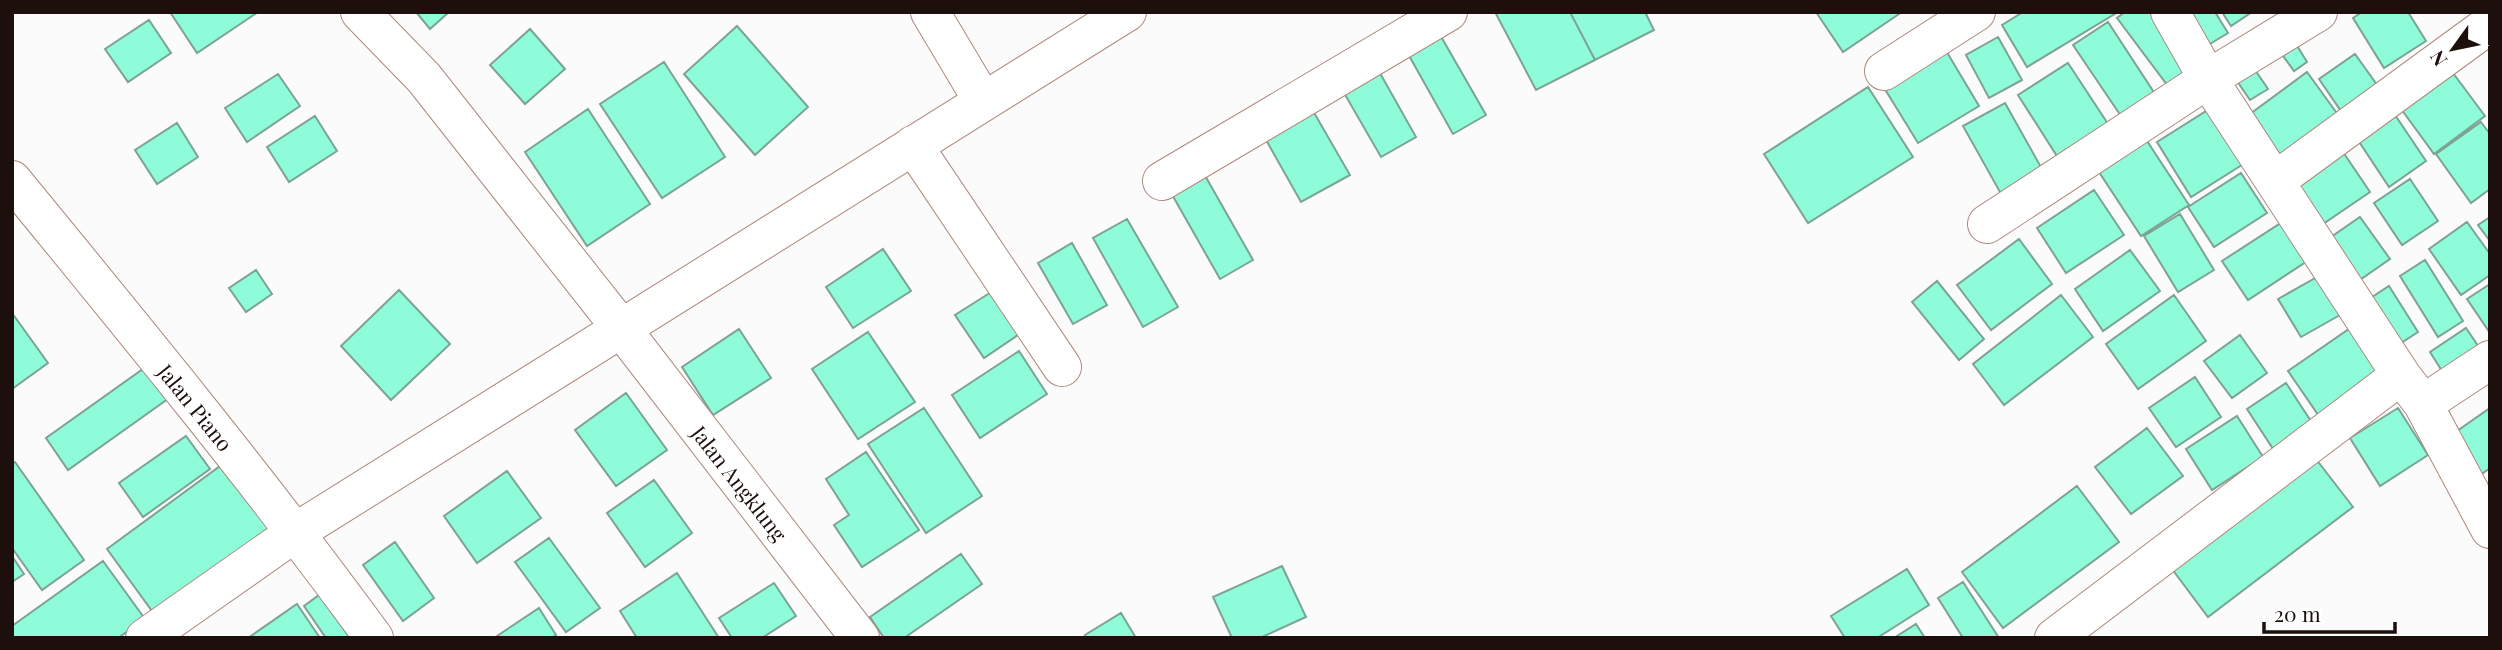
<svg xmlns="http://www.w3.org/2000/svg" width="2502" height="650" viewBox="0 0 2502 650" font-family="'Playfair Display',serif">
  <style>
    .building { fill: #8efcd9; stroke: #7ca395; stroke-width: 2 }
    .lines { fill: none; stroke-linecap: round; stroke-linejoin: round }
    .minor-casing { stroke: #ad897d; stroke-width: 40 }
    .minor { stroke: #fff; stroke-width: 38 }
    .labels { text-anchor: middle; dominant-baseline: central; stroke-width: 5; stroke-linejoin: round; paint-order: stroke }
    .street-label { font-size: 21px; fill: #1d100c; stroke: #fff }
  </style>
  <rect width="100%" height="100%" fill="#fbfbfb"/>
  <path class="building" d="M 170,12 L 258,12 L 197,53 Z
    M 416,12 L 449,12 L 430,29 Z
    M 1495,12 L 1570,12 L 1595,60 L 1536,90 Z
    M 1570,12 L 1645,12 L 1654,30 L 1595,60 Z
    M 1816,12 L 1898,12 L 1899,14 L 1843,52 Z
    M 2023,12 L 2118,12 L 2027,67 L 2002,25 Z
    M 2125,12 L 2160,12 L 2198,64 L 2168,86 L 2117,18 Z
    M 2176,12 L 2215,12 L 2228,33 L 2200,50 Z
    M 2222,12 L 2252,12 L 2231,26 Z
    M 2362,12 L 2408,12 L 2426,41 L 2384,68 L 2353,18 Z
    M 149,20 L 171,53 L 128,82 L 105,49 Z
    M 2108,22 L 2157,97 L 2123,119 L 2073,45 Z
    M 737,26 L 808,107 L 755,155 L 684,74 Z
    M 530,29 L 565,69 L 525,104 L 490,65 Z
    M 1439,33 L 1486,115 L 1453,134 L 1407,52 Z
    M 1998,37 L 2022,80 L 1989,98 L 1966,55 Z
    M 2293,39 L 2307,62 L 2294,71 L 2278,49 Z
    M 1945,49 L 1979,106 L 1918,143 L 1883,86 Z
    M 2355,54 L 2380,89 L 2343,114 L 2319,79 Z
    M 664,62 L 725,157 L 662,198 L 600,104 Z
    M 2068,63 L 2112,130 L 2062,164 L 2018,95 Z
    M 1376,66 L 1416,137 L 1381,157 L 1340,86 Z
    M 2253,67 L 2268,89 L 2250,100 L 2235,78 Z
    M 2450,69 L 2485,116 L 2434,154 L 2399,106 Z
    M 2307,72 L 2344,123 L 2283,167 L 2246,117 Z
    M 278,74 L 300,106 L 247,142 L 225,108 Z
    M 1868,87 L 1913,157 L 1808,223 L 1764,154 Z
    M 2005,103 L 2047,178 L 2005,201 L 1963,126 Z
    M 1309,104 L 1350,175 L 1301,202 L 1261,131 Z
    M 2211,108 L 2245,163 L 2191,197 L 2157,142 Z
    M 588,109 L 650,204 L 587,246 L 525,152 Z
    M 2391,109 L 2426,161 L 2389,187 L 2354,134 Z
    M 315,116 L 337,151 L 289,182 L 267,147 Z
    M 2481,122 L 2490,134 L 2490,189 L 2471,203 L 2436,154 Z
    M 177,123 L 198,157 L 157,184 L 135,150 Z
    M 2147,141 L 2189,205 L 2141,236 L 2099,172 Z
    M 2341,149 L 2370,192 L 2320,226 L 2290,183 Z
    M 1203,172 L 1253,260 L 1220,279 L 1170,191 Z
    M 2241,173 L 2267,213 L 2214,247 L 2188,207 Z
    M 2410,179 L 2438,221 L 2402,245 L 2374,203 Z
    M 2094,190 L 2124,235 L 2066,273 L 2037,228 Z
    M 2180,214 L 2214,270 L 2178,292 L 2144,236 Z
    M 2360,217 L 2390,259 L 2351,286 L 2321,244 Z
    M 2490,217 L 2490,241 L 2478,225 Z
    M 1127,219 L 1178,307 L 1143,327 L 1093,238 Z
    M 2287,219 L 2312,258 L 2248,300 L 2222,261 Z
    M 2467,222 L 2490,254 L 2490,275 L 2461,295 L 2429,249 Z
    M 2019,239 L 2052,284 L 1991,330 L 1957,285 Z
    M 1072,243 L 1107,305 L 1073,324 L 1038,263 Z
    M 883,249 L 911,291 L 853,328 L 826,287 Z
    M 2130,250 L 2160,291 L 2103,331 L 2075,289 Z
    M 2425,260 L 2463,321 L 2438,337 L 2400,276 Z
    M 256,270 L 272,294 L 246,312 L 229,288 Z
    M 2317,277 L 2340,315 L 2301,337 L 2278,299 Z
    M 1937,281 L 1984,339 L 1959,360 L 1912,302 Z
    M 2490,284 L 2490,333 L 2467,299 Z
    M 2389,286 L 2418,332 L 2395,347 L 2366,301 Z
    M 996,289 L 1024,331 L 984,358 L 955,315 Z
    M 399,290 L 450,344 L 391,400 L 341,346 Z
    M 2061,295 L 2093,337 L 2004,405 L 1973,364 Z
    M 2174,295 L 2206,341 L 2138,389 L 2106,344 Z
    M 12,313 L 48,363 L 12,389 Z
    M 2466,328 L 2487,359 L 2449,382 L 2430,352 Z
    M 739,329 L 771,378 L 713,415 L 682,367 Z
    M 2349,329 L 2380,374 L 2319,416 L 2288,371 Z
    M 868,332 L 915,402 L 858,439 L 812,369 Z
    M 2240,335 L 2267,373 L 2232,398 L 2204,361 Z
    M 1019,351 L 1047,394 L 980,438 L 952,395 Z
    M 150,364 L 172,396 L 68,470 L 46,438 Z
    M 2195,377 L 2221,417 L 2176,447 L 2149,408 Z
    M 2286,383 L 2318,432 L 2279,458 L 2247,409 Z
    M 626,393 L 667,450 L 616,486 L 575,430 Z
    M 924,408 L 982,496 L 926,533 L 868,444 Z
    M 2398,408 L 2428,455 L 2380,486 L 2350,438 Z
    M 2490,408 L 2490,468 L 2479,476 L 2450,436 Z
    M 2237,416 L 2263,457 L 2212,490 L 2186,449 Z
    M 2147,428 L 2183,476 L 2131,514 L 2095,467 Z
    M 186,436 L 210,469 L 143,517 L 119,483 Z
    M 866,452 L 919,530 L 862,567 L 834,525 L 849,515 L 826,479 Z
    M 231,458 L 283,534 L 160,622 L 107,549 Z
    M 2316,459 L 2353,507 L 2208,617 L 2172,569 Z
    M 15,462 L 84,560 L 42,590 L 12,548 L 12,464 Z
    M 507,471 L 541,518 L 477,563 L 444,516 Z
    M 654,480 L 692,533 L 645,567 L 607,513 Z
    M 2077,486 L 2119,542 L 2003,628 L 1962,572 Z
    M 549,538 L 600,608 L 566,632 L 515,562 Z
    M 395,542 L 434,598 L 403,621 L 363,565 Z
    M 961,554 L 982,584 L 904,638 L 884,638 L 870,617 Z
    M 12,556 L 24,574 L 12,582 Z
    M 103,561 L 145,619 L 118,638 L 12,638 L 12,626 Z
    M 1282,566 L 1306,617 L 1260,638 L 1232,638 L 1213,597 Z
    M 1907,569 L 1929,605 L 1877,638 L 1845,638 L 1831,616 Z
    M 677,573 L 719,638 L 637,638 L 620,611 Z
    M 1963,582 L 1999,638 L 1963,638 L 1938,598 Z
    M 774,583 L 796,616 L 762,638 L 732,638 L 719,618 Z
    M 319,595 L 350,638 L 326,638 L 304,606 Z
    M 297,604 L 320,638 L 248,638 Z
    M 539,608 L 556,635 L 552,638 L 494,638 Z
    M 1121,613 L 1136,638 L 1087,638 L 1085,635 Z
    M 1916,624 L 1925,638 L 1894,638 Z"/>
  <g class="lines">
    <defs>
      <path id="minor" d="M 360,12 L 424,78 L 621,328 L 860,638
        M 930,12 L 983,101
        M 2170,12 L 2208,79 L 2401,375 L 2423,404 L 2490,529
        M 1884,71 L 1976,12
        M 913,145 L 1062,367
        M 12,180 C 136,331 259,481 374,638
        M 1162,181 L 1448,12
        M 2275,181 L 2490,24
        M 1987,224 L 2208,79 L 2318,12
        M 2423,404 L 2490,360
        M 145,638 L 296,532 L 1127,12
        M 2054,638 L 2401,375"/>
    </defs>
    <use href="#minor" class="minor-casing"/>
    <use href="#minor" class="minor"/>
  </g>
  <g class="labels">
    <g class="street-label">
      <text transform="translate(196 407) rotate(51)">Jalan Piano</text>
      <text transform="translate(740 483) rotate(52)">Jalan Angklung</text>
    </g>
  </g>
  <rect width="2502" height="650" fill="none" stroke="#1d100c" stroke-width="28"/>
  <g transform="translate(2453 49) rotate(237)" stroke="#ffffff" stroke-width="5" paint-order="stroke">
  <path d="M0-5L12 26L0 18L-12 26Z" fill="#1d100c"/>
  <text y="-10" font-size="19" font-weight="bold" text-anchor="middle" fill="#1d100c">N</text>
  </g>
  <path d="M2264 622v10h131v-10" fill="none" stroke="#1d100c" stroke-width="3.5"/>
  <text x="2274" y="622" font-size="21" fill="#1d100c" stroke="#ffffff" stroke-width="5" paint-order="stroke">20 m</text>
</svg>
